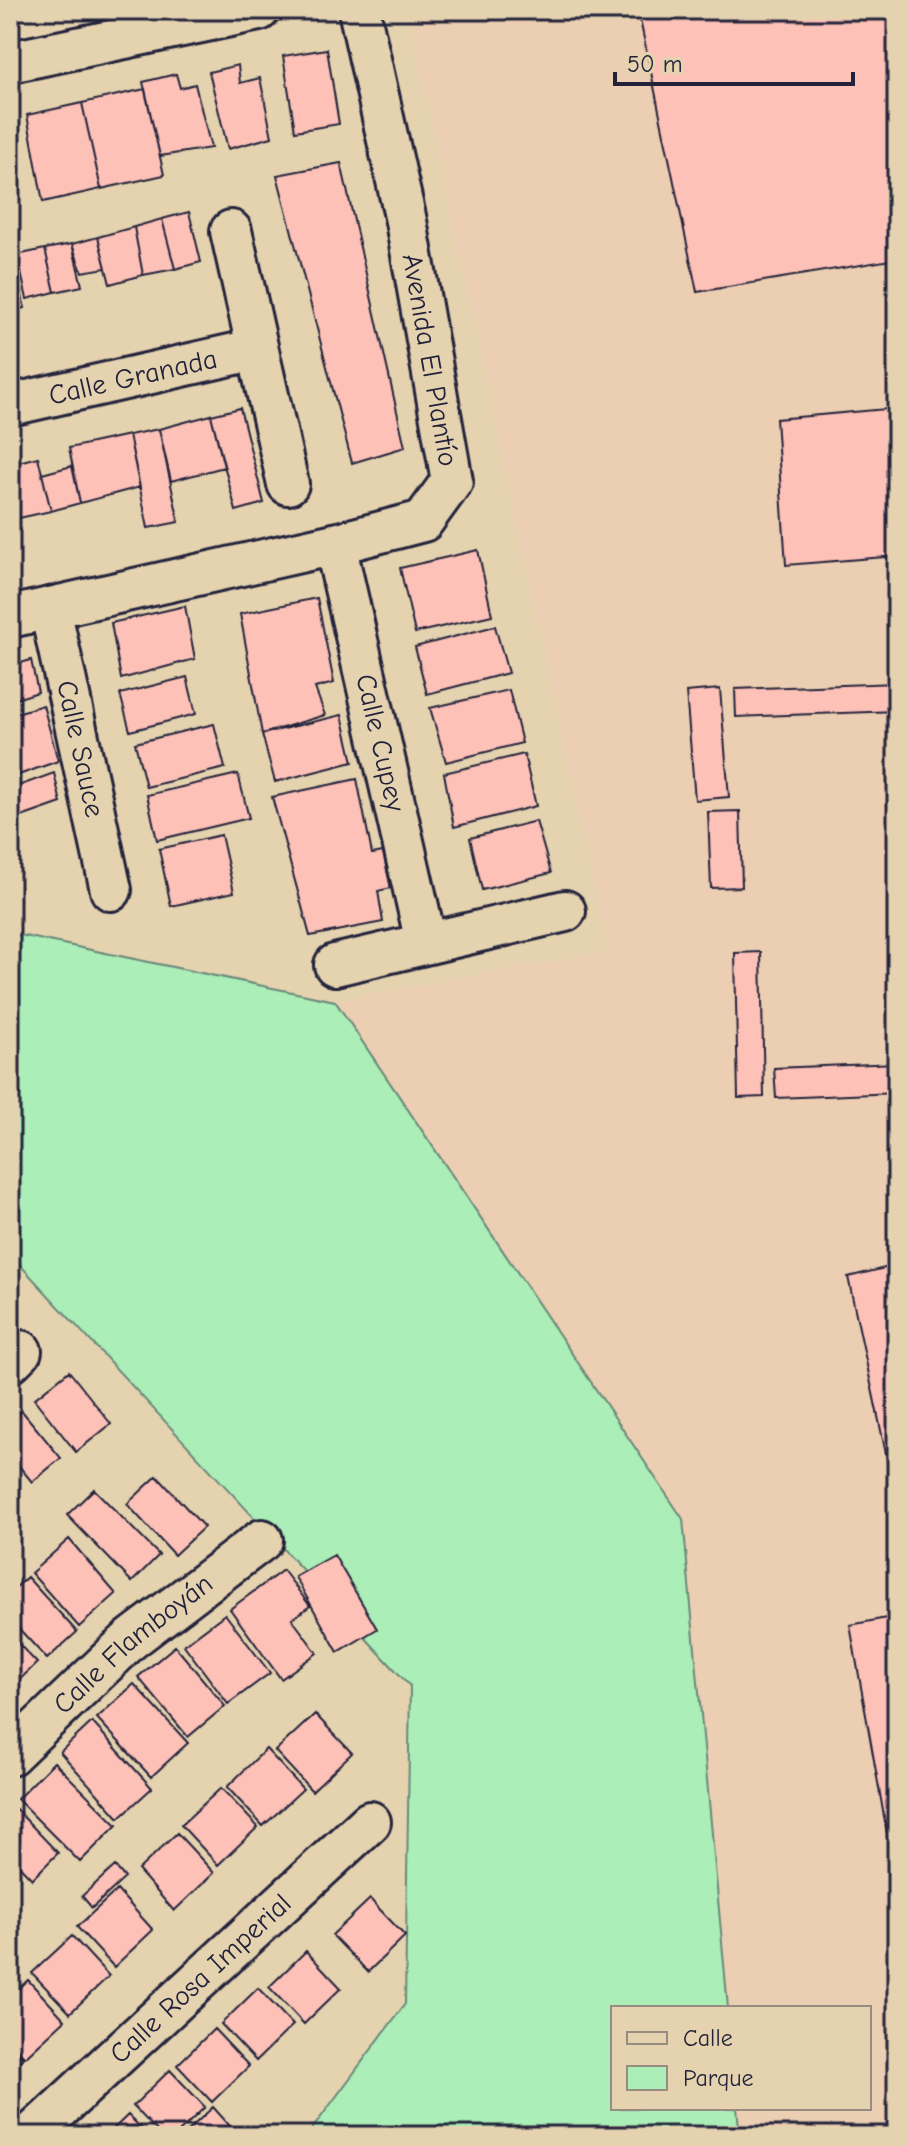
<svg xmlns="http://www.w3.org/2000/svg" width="907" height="2146" viewBox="0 0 907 2146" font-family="'Comic Neue',sans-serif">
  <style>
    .built { fill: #ecceb2 }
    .green { fill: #aceeb7; stroke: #678879; stroke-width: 2 }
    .building { fill: #fdc1b7; stroke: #22223b; stroke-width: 2 }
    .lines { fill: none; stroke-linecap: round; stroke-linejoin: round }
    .minor-casing { stroke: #22223b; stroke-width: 46 }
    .minor { stroke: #e5d3b0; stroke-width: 40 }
    .labels { text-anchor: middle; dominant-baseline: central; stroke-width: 6; stroke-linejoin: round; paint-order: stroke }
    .street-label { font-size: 28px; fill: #22223b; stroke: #e5d3b0 }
  </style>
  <rect width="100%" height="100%" fill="#e5d3b0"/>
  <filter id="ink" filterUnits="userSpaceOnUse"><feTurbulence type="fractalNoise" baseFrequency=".0125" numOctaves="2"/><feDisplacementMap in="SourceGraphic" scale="16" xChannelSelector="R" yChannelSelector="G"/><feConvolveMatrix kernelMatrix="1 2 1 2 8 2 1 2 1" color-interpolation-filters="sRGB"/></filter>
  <g filter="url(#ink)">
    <path class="built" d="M 408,10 L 897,10 L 897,2136 L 740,2136 L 737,2108 L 869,2108 L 869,2008 L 728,2008 L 683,1519 L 335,1001 L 608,952 Z"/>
    <path class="green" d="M 10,933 L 335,1001 L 683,1519 L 728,2008 L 613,2008 L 613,2108 L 737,2108 L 740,2136 L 307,2136 L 405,2004 L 410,1686 L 10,1254 Z"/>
    <path class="building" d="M 638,10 L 897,10 L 897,259 L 697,292 Z
      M 327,49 L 339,124 L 295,131 L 283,56 Z
      M 238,65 L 240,83 L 260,78 L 272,137 L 228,149 L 209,72 Z
      M 176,74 L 180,88 L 195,84 L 211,148 L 160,156 L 143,82 Z
      M 145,89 L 164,175 L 101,189 L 82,103 Z
      M 82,103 L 101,189 L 43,202 L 27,115 Z
      M 341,163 L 405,447 L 352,463 L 277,175 Z
      M 189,212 L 201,262 L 175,269 L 162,219 Z
      M 162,219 L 175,269 L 143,275 L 134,227 Z
      M 134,227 L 143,275 L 110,284 L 98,237 Z
      M 98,237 L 106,268 L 82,272 L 72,244 Z
      M 72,244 L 82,286 L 55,292 L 45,249 Z
      M 10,248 L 25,308 L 10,311 Z
      M 45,249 L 55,292 L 27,299 L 17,255 Z
      M 240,408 L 264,503 L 236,511 L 211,415 Z
      M 897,408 L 897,556 L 786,565 L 776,419 Z
      M 211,415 L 224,467 L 171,481 L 159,429 Z
      M 159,429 L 179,522 L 148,528 L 129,435 Z
      M 129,435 L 140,487 L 80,503 L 69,448 Z
      M 38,457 L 51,511 L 10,520 L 10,464 Z
      M 72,466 L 80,503 L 51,511 L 42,474 Z
      M 478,550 L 492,615 L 415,633 L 400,568 Z
      M 317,598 L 334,683 L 315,688 L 325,715 L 262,734 L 240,614 Z
      M 185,606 L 195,659 L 121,679 L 111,623 Z
      M 495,626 L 508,673 L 427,694 L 415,647 Z
      M 31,660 L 38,692 L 10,701 L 10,666 Z
      M 187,677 L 196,714 L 130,731 L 120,694 Z
      M 897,683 L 897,711 L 736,717 L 735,689 Z
      M 720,689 L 729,797 L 695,800 L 686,692 Z
      M 509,690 L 522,743 L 446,762 L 430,708 Z
      M 43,705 L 58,761 L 10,778 L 10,715 Z
      M 342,715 L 353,762 L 275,782 L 262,734 Z
      M 214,724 L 225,768 L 146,787 L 135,743 Z
      M 524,754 L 536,806 L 454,827 L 444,773 Z
      M 54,773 L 61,803 L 10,821 L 10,789 Z
      M 238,774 L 249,818 L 157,840 L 147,795 Z
      M 357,779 L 372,854 L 383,852 L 391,888 L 378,891 L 383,922 L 310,936 L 272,797 Z
      M 740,811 L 742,887 L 711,888 L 708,812 Z
      M 536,821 L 551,873 L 482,890 L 470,838 Z
      M 221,835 L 234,892 L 171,906 L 159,849 Z
      M 761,952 L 764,1097 L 738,1098 L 735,953 Z
      M 897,1063 L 897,1093 L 776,1098 L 774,1068 Z
      M 897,1265 L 897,1505 L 848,1277 Z
      M 69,1371 L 111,1424 L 76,1452 L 34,1399 Z
      M 22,1411 L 61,1458 L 32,1482 L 10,1455 L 10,1421 Z
      M 157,1476 L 204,1527 L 174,1555 L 127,1504 Z
      M 10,1484 L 19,1493 L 10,1502 Z
      M 94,1489 L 159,1555 L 132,1582 L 67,1515 Z
      M 69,1539 L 116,1594 L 79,1627 L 31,1573 Z
      M 334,1555 L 377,1629 L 338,1652 L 295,1577 Z
      M 283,1570 L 310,1606 L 292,1619 L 317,1653 L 281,1679 L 230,1609 Z
      M 27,1577 L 77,1632 L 47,1659 L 10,1619 L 10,1593 Z
      M 225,1614 L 270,1673 L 228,1704 L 184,1645 Z
      M 897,1616 L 897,1890 L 850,1625 Z
      M 10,1635 L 37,1663 L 13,1686 L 10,1683 Z
      M 175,1646 L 225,1706 L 188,1737 L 138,1677 Z
      M 134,1684 L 188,1743 L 151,1777 L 97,1718 Z
      M 315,1714 L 352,1753 L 312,1791 L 275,1751 Z
      M 92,1722 L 152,1788 L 119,1818 L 60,1752 Z
      M 266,1749 L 303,1789 L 263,1826 L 227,1787 Z
      M 54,1762 L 117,1825 L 80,1862 L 17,1799 Z
      M 221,1788 L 258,1827 L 218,1865 L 181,1825 Z
      M 10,1803 L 58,1853 L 32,1879 L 10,1856 Z
      M 177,1833 L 214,1873 L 174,1911 L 138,1870 Z
      M 115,1866 L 125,1878 L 92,1908 L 82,1896 Z
      M 117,1890 L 153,1930 L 114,1967 L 77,1927 Z
      M 370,1899 L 405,1936 L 368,1972 L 332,1935 Z
      M 72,1936 L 109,1976 L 70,2013 L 32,1973 Z
      M 306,1951 L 341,1988 L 304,2024 L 269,1987 Z
      M 28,1980 L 65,2020 L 25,2057 L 10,2041 L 10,1997 Z
      M 258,1988 L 293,2025 L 256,2061 L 221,2024 Z
      M 214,2029 L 249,2066 L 212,2102 L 177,2065 Z
      M 10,2044 L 23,2058 L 10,2071 Z
      M 170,2070 L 205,2107 L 175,2136 L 162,2136 L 133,2106 Z
      M 213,2107 L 230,2126 L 220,2136 L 182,2136 Z
      M 128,2115 L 149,2136 L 106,2136 Z"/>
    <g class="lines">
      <defs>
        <g id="minor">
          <path d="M 10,62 L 259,10"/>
          <path d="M 231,231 L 288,484"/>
          <path id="s1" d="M 10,405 L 257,349"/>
          <path id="s2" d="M 335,544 L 426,942"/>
          <path id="s3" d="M 50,608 L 111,890"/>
          <path d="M 10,617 L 335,544 L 423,521 L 452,481 L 406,221 L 359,10"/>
          <path d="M 335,965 L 565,911"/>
          <path d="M 10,1362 L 21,1351"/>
          <path id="s4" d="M 10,1755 L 130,1640 L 262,1540"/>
          <path id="s5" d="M 30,2136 L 370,1822"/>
        </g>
      </defs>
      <use href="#minor" class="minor-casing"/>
      <use href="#minor" class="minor"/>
    </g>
  </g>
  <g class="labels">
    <g class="street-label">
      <text transform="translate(430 360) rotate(80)">Avenida El Plantío</text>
      <text stroke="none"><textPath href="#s1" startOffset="126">Calle Granada</textPath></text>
      <text stroke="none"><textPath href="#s2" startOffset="204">Calle Cupey</textPath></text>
      <text stroke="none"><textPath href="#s3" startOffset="144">Calle Sauce</textPath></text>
      <text stroke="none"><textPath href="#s4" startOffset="166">Calle Flamboyán</textPath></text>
      <text stroke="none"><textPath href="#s5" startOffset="232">Calle Rosa Imperial</textPath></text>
    </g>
  </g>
  <rect width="907" height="2146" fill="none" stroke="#e5d3b0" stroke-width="40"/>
  <rect x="20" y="20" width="867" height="2106" fill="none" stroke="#22223b" stroke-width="3" filter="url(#ink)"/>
  <rect x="611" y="2006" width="260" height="104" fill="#e5d3b0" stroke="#978c81" stroke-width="2"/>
  <rect x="627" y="2032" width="40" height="12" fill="#e5d3b0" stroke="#978c81" stroke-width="2"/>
  <text x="683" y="2046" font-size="24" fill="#22223b">Calle</text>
  <rect x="627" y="2066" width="40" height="24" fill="#aceeb7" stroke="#978c81" stroke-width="2"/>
  <text x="683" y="2086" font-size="24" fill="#22223b">Parque</text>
  <path d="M615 72v12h238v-12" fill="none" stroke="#22223b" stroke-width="4"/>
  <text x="627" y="72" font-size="24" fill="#22223b" stroke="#e5d3b0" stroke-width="6" paint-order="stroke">50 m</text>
</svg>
